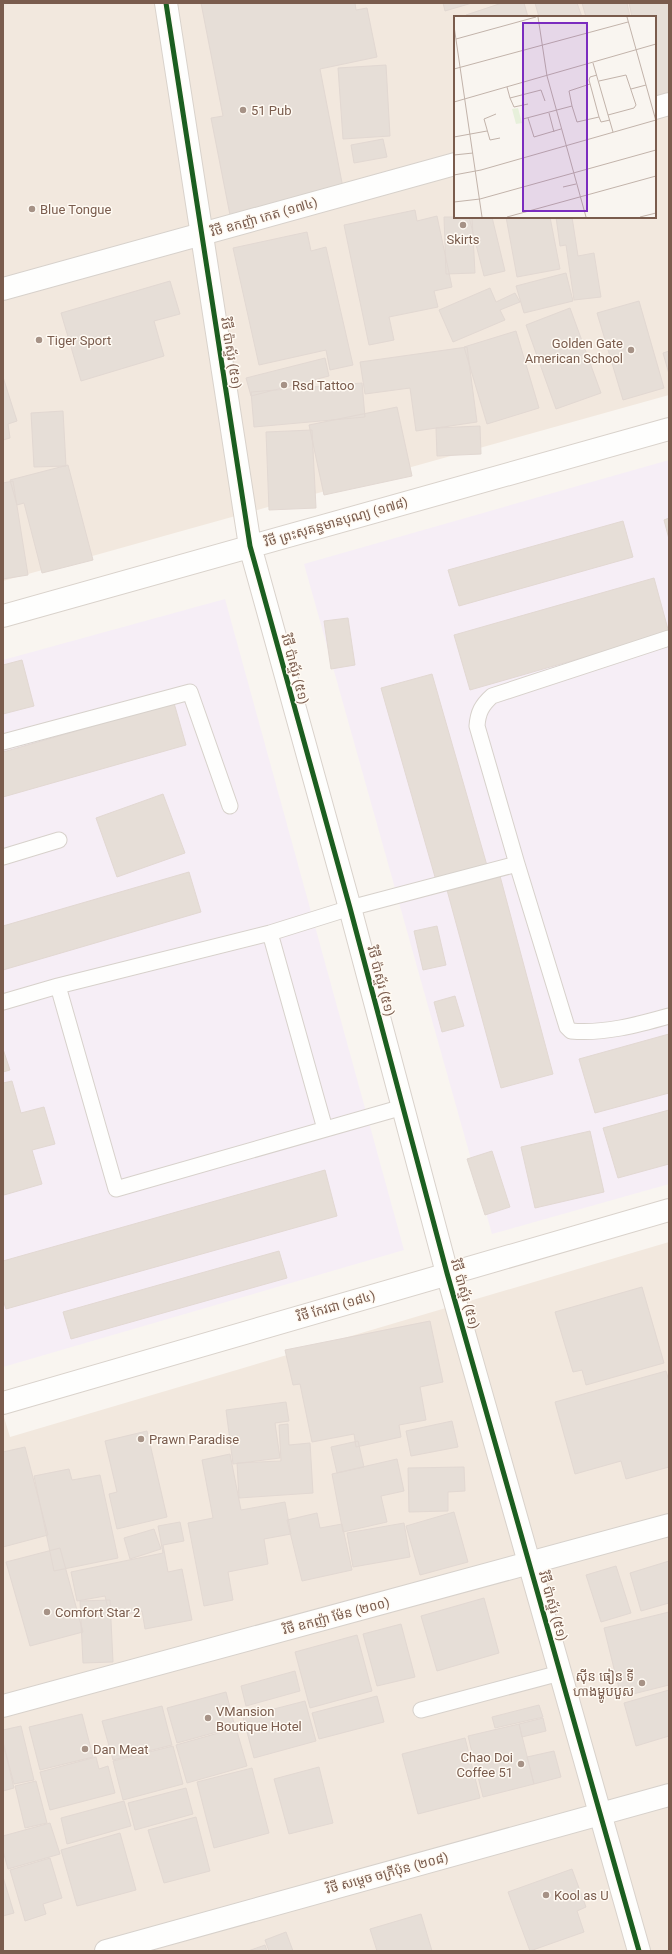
<svg xmlns="http://www.w3.org/2000/svg" width="672" height="1954" viewBox="0 0 672 1954" font-family="Roboto,'Noto Sans Khmer',sans-serif">
  <style>
    .residential { fill: #f2e8de; fill-rule: evenodd }
    .education { fill: #f6eef6 }
    .building { fill: #e6ded7; stroke: #e2d8d2 }
    .lines { fill: none; stroke-linecap: round; stroke-linejoin: round }
    .lane-casing { stroke: #d7d1cb; stroke-width: 17 }
    .street-casing { stroke: #d7d1cb; stroke-width: 24 }
    .secondary-casing { stroke: #d9d2cb; stroke-width: 24 }
    .lane { stroke: #fefefd; stroke-width: 15 }
    .street { stroke: #fefefd; stroke-width: 22 }
    .secondary { stroke: #fefefd; stroke-width: 22 }
    .cycleway-casing { stroke: #fffaf3; stroke-width: 8 }
    .cycleway { stroke: #1b5e20; stroke-width: 5 }
    .poi-dot { fill: #a69286; stroke: #fffaf3; stroke-width: 1.5 }
    .labels { text-anchor: middle; dominant-baseline: central; stroke-width: 3; stroke-linejoin: round; paint-order: stroke }
    .poi-label { font-size: 13px; fill: #7a5c4d; stroke: #fffaf3; text-anchor: start }
    .street-label { font-size: 13px; fill: #7a5c4d; stroke: #fffaf3 }
    .inset-road { fill: none; stroke: #c2b3aa; stroke-width: 1 }
    .view { fill: #7b2cbf; fill-opacity: 0.15; stroke: #7b2cbf; stroke-width: 2 }
    .inset-edge { fill: none; stroke: #7a5c4d; stroke-width: 2 }
  </style>
  <rect width="100%" height="100%" fill="#f9f5f0"/>
  <path class="residential" d="M 3,3 L 669,3 L 669,395 L 3,581 ZM 455,17 L 655,17 L 655,217 L 455,217 Z
    M 669,1242 L 669,1951 L 3,1951 L 3,1414 L 10,1437 Z"/>
  <path class="education" d="M 669,460 L 669,1184 L 492,1234 L 304,564 Z
    M 225,599 L 404,1250 L 3,1367 L 3,660 Z"/>
  <path class="building" d="M 201,3 L 355,3 L 356,10 L 367,8 L 377,57 L 320,69 L 344,193 L 230,215 L 211,118 L 223,116 Z
    M 443,3 L 472,3 L 445,11 Z
    M 502,3 L 524,3 L 528,17 L 467,17 L 466,15 Z
    M 535,3 L 577,3 L 582,17 L 539,17 Z
    M 582,3 L 627,3 L 630,17 L 586,17 Z
    M 629,3 L 669,3 L 669,93 L 655,96 L 655,17 L 632,17 Z
    M 386,65 L 390,136 L 343,139 L 338,68 Z
    M 383,139 L 387,157 L 354,163 L 351,145 Z
    M 415,210 L 417,221 L 437,216 L 452,287 L 434,291 L 438,307 L 389,317 L 394,340 L 369,345 L 344,225 Z
    M 444,217 L 472,217 L 475,273 L 446,274 Z
    M 469,217 L 492,217 L 505,271 L 484,276 Z
    M 506,217 L 550,217 L 560,269 L 517,277 Z
    M 556,217 L 572,217 L 578,256 L 594,253 L 601,297 L 574,300 L 566,245 L 560,246 Z
    M 307,232 L 311,251 L 326,247 L 353,365 L 330,370 L 326,350 L 259,365 L 233,248 Z
    M 566,273 L 573,301 L 524,313 L 516,286 Z
    M 170,281 L 180,314 L 154,321 L 164,356 L 81,381 L 61,313 Z
    M 490,288 L 496,302 L 515,293 L 520,302 L 500,310 L 505,320 L 453,342 L 439,310 Z
    M 639,301 L 664,388 L 623,400 L 597,313 Z
    M 570,308 L 601,393 L 556,409 L 526,325 Z
    M 516,331 L 539,408 L 487,424 L 464,347 Z
    M 467,347 L 477,422 L 416,431 L 410,388 L 365,394 L 360,362 Z
    M 669,351 L 669,374 L 663,353 Z
    M 325,358 L 329,376 L 251,396 L 246,378 Z
    M 3,377 L 17,421 L 8,424 L 10,438 L 3,440 Z
    M 362,383 L 365,417 L 254,427 L 251,392 Z
    M 397,407 L 412,476 L 324,495 L 309,425 Z
    M 63,411 L 66,466 L 34,467 L 31,413 Z
    M 480,426 L 481,454 L 437,456 L 436,428 Z
    M 312,430 L 316,508 L 269,510 L 266,432 Z
    M 68,465 L 93,560 L 42,573 L 24,503 L 17,505 L 10,480 Z
    M 13,481 L 28,575 L 3,579 L 3,483 Z
    M 669,518 L 669,539 L 664,520 Z
    M 623,521 L 633,557 L 459,606 L 448,570 Z
    M 654,578 L 669,633 L 470,690 L 454,635 Z
    M 348,618 L 355,665 L 331,669 L 324,621 Z
    M 22,660 L 34,706 L 3,714 L 3,665 Z
    M 432,674 L 488,869 L 437,884 L 381,688 Z
    M 174,703 L 186,745 L 3,797 L 3,752 Z
    M 163,794 L 185,853 L 117,877 L 96,818 Z
    M 189,872 L 201,912 L 3,970 L 3,926 Z
    M 500,876 L 553,1074 L 501,1088 L 447,890 Z
    M 437,926 L 446,965 L 423,970 L 414,931 Z
    M 455,996 L 464,1026 L 442,1032 L 434,1002 Z
    M 669,1034 L 669,1093 L 595,1113 L 579,1059 Z
    M 3,1049 L 10,1070 L 3,1072 Z
    M 12,1081 L 21,1113 L 44,1107 L 55,1144 L 32,1150 L 42,1184 L 4,1195 L 3,1083 Z
    M 669,1110 L 669,1164 L 618,1178 L 603,1128 Z
    M 590,1131 L 604,1192 L 535,1208 L 521,1147 Z
    M 492,1151 L 510,1207 L 485,1215 L 467,1159 Z
    M 325,1170 L 337,1216 L 6,1309 L 3,1300 L 3,1261 Z
    M 279,1251 L 287,1278 L 71,1339 L 63,1312 Z
    M 642,1287 L 664,1363 L 586,1385 L 582,1370 L 573,1372 L 555,1312 Z
    M 430,1321 L 443,1382 L 420,1387 L 426,1420 L 399,1425 L 401,1437 L 356,1447 L 354,1434 L 312,1442 L 300,1384 L 293,1385 L 285,1350 Z
    M 666,1371 L 669,1381 L 669,1467 L 626,1479 L 621,1461 L 575,1474 L 555,1402 Z
    M 286,1402 L 289,1421 L 275,1423 L 280,1458 L 233,1464 L 226,1410 Z
    M 452,1421 L 458,1447 L 411,1456 L 406,1431 Z
    M 288,1424 L 289,1445 L 310,1443 L 313,1493 L 239,1498 L 237,1463 L 281,1461 L 279,1425 Z
    M 147,1431 L 167,1517 L 117,1529 L 109,1494 L 117,1492 L 105,1441 Z
    M 358,1441 L 364,1467 L 337,1473 L 331,1447 Z
    M 25,1447 L 48,1535 L 3,1547 L 3,1452 Z
    M 230,1454 L 241,1510 L 285,1502 L 291,1534 L 264,1539 L 268,1564 L 228,1572 L 233,1600 L 204,1606 L 188,1523 L 213,1518 L 202,1460 Z
    M 397,1459 L 404,1491 L 381,1496 L 387,1522 L 343,1532 L 332,1474 Z
    M 464,1467 L 465,1491 L 448,1492 L 448,1511 L 409,1512 L 408,1468 Z
    M 69,1469 L 72,1480 L 100,1475 L 118,1558 L 54,1571 L 34,1476 Z
    M 454,1512 L 468,1562 L 420,1575 L 406,1526 Z
    M 317,1513 L 320,1528 L 342,1524 L 352,1570 L 302,1581 L 287,1520 Z
    M 180,1522 L 184,1541 L 163,1545 L 168,1572 L 182,1569 L 192,1620 L 145,1629 L 142,1611 L 110,1617 L 105,1596 L 77,1601 L 71,1572 L 163,1553 L 158,1526 Z
    M 404,1523 L 410,1557 L 353,1567 L 347,1533 Z
    M 154,1529 L 161,1549 L 130,1559 L 124,1538 Z
    M 60,1548 L 83,1632 L 30,1646 L 6,1562 Z
    M 669,1561 L 669,1603 L 641,1611 L 630,1573 Z
    M 616,1566 L 631,1613 L 601,1622 L 586,1575 Z
    M 484,1598 L 499,1653 L 437,1671 L 421,1616 Z
    M 110,1600 L 113,1662 L 83,1663 L 80,1601 Z
    M 669,1612 L 669,1685 L 621,1697 L 604,1628 Z
    M 401,1624 L 415,1677 L 377,1686 L 363,1634 Z
    M 357,1635 L 372,1691 L 310,1708 L 295,1652 Z
    M 295,1671 L 300,1691 L 246,1706 L 241,1686 Z
    M 669,1690 L 669,1736 L 636,1746 L 624,1703 Z
    M 226,1692 L 235,1727 L 177,1743 L 167,1708 Z
    M 377,1696 L 384,1722 L 319,1739 L 312,1713 Z
    M 305,1701 L 316,1741 L 254,1758 L 243,1717 Z
    M 539,1705 L 543,1717 L 495,1728 L 492,1717 Z
    M 162,1706 L 172,1745 L 113,1760 L 102,1721 Z
    M 82,1714 L 93,1757 L 40,1770 L 29,1727 Z
    M 543,1718 L 546,1731 L 522,1737 L 519,1724 Z
    M 519,1724 L 534,1784 L 483,1797 L 468,1736 Z
    M 21,1726 L 34,1780 L 14,1784 L 3,1742 L 3,1730 Z
    M 236,1728 L 247,1766 L 187,1783 L 176,1745 Z
    M 465,1738 L 480,1798 L 418,1814 L 402,1754 Z
    M 3,1743 L 14,1788 L 3,1791 Z
    M 173,1746 L 183,1784 L 123,1800 L 113,1761 Z
    M 554,1751 L 561,1777 L 534,1784 L 527,1757 Z
    M 96,1757 L 99,1769 L 108,1766 L 115,1793 L 50,1810 L 40,1772 Z
    M 319,1767 L 333,1823 L 289,1834 L 274,1779 Z
    M 252,1768 L 269,1833 L 214,1848 L 197,1782 Z
    M 36,1781 L 47,1823 L 25,1828 L 15,1786 Z
    M 186,1788 L 193,1814 L 135,1830 L 128,1803 Z
    M 124,1801 L 131,1826 L 67,1844 L 61,1818 Z
    M 196,1817 L 210,1871 L 164,1883 L 148,1830 Z
    M 50,1823 L 60,1854 L 8,1869 L 3,1851 L 3,1836 Z
    M 120,1833 L 136,1890 L 77,1906 L 61,1850 Z
    M 50,1858 L 62,1898 L 43,1904 L 46,1914 L 25,1921 L 10,1870 Z
    M 572,1869 L 586,1907 L 577,1911 L 584,1932 L 530,1951 L 508,1892 Z
    M 3,1877 L 14,1913 L 3,1916 Z
    M 421,1914 L 432,1951 L 377,1951 L 370,1929 Z
    M 286,1932 L 293,1951 L 269,1951 L 265,1940 Z
    M 265,1945 L 267,1951 L 248,1951 Z"/>
  <g class="lines">
    <defs>
      <path id="lane" d="M 3,742 L 190,692 L 230,806
        M 3,857 L 59,840
        M 517,864 L 567,1027 L 571,1031 C 604,1034 637,1025 669,1016
        M 270,933 L 325,1129
        M 58,986 L 116,1189 L 403,1107
        M 3,1002 L 58,986 L 270,933 L 350,908 L 517,864 L 477,726 C 478,712 482,705 492,696 L 669,638
        M 421,1710 L 560,1673"/>
      <path id="street" d="M 655,108 L 669,104
        M 3,289 L 455,164
        M 3,1706 L 669,1525
        M 106,1951 L 669,1795"/>
      <path id="secondary" d="M 166,3 L 250,546 L 350,908 L 447,1273 L 639,1951
        M 3,616 L 669,429
        M 3,1403 L 669,1210"/>
    </defs>
    <use href="#lane" class="lane-casing"/>
    <use href="#street" class="street-casing"/>
    <use href="#secondary" class="secondary-casing"/>
    <use href="#lane" class="lane"/>
    <use href="#street" class="street"/>
    <use href="#secondary" class="secondary"/>
    <defs>
      <path id="cycleway" d="M 166,3 L 250,546 L 350,908 L 447,1273 L 639,1951"/>
    </defs>
    <use href="#cycleway" class="cycleway-casing"/>
    <use href="#cycleway" class="cycleway"/>
  </g>
  <g class="poi-dot">
    <circle cx="243" cy="110" r="4"/>
    <circle cx="32" cy="209" r="4"/>
    <circle cx="463" cy="225" r="4"/>
    <circle cx="39" cy="340" r="4"/>
    <circle cx="631" cy="350" r="4"/>
    <circle cx="284" cy="385" r="4"/>
    <circle cx="141" cy="1439" r="4"/>
    <circle cx="47" cy="1612" r="4"/>
    <circle cx="642" cy="1683" r="4"/>
    <circle cx="208" cy="1718" r="4"/>
    <circle cx="85" cy="1749" r="4"/>
    <circle cx="521" cy="1764" r="4"/>
    <circle cx="546" cy="1895" r="4"/>
  </g>
  <g class="labels">
    <g class="poi-label">
      <text x="251" y="110">51 Pub</text>
      <text x="40" y="209">Blue Tongue</text>
      <text x="463" y="239" text-anchor="middle">Skirts</text>
      <text x="47" y="340">Tiger Sport</text>
      <text x="623" y="343" text-anchor="end">Golden Gate<tspan x="623" dy="15">American School</tspan></text>
      <text x="292" y="385">Rsd Tattoo</text>
      <text x="149" y="1439">Prawn Paradise</text>
      <text x="55" y="1612">Comfort Star 2</text>
      <text x="634" y="1676" text-anchor="end">ស៊ីន ធៀន ទី<tspan x="634" dy="15">ហាងម្ហូបបួស</tspan></text>
      <text x="216" y="1711">VMansion<tspan x="216" dy="15">Boutique Hotel</tspan></text>
      <text x="93" y="1749">Dan Meat</text>
      <text x="513" y="1757" text-anchor="end">Chao Doi<tspan x="513" dy="15">Coffee 51</tspan></text>
      <text x="554" y="1895">Kool as U</text>
    </g>
    <g class="street-label">
      <text transform="translate(264 217) rotate(-16)">វិថី ឧកញ៉ា កេត (១៧៤)</text>
      <text transform="translate(231 353) rotate(81)">វិថី ប៉ាស្ទ័រ (៥១)</text>
      <text transform="translate(336 522) rotate(-16)">វិថី ព្រះសុគន្ធមានបុណ្យ (១៧៨)</text>
      <text transform="translate(295 669) rotate(75)">វិថី ប៉ាស្ទ័រ (៥១)</text>
      <text transform="translate(381 981) rotate(75)">វិថី ប៉ាស្ទ័រ (៥១)</text>
      <text transform="translate(465 1294) rotate(74)">វិថី ប៉ាស្ទ័រ (៥១)</text>
      <text transform="translate(336 1306) rotate(-16)">វិថី កែវជា (១៨៤)</text>
      <text transform="translate(553 1606) rotate(74)">វិថី ប៉ាស្ទ័រ (៥១)</text>
      <text transform="translate(336 1616) rotate(-15)">វិថី ឧកញ៉ា ម៉ែន (២០០)</text>
      <text transform="translate(387 1873) rotate(-15)">វិថី សម្តេច ចក្រីប៉ុន (២០៨)</text>
    </g>
  </g>
  <g transform="translate(454 16)">
    <rect width="202" height="202" fill="#f9f5f0"/>
    <path d="M 64,92 L 68,107 L 62,108 L 58,93 Z" fill="#e7f0db"/>
    <path class="inset-road" d="M 84,1 L 93,60 L 132,201M 173,1 L 202,105M 0,10 L 28,201M 2,23 L 82,1M 139,47 L 159,116M 0,53 L 174,6M 143,59 L 136,61 L 135,64 L 145,101 L 147,106 L 156,104M 145,65 L 172,59 L 182,89 L 180,92 L 154,99M 53,71 L 56,82 L 87,74 L 91,85M 177,73 L 192,69M 56,82 L 60,91 L 74,88M 0,86 L 202,28M 118,90 L 123,106 L 145,101M 95,97 L 100,116M 42,98 L 30,103 L 36,124 L 46,122M 74,102 L 80,121 L 107,113M 69,103 L 118,90 L 115,75 L 136,68M 0,121 L 33,115M 0,139 L 19,137M 0,159 L 27,154 L 202,104M 109,171 L 122,168M 0,186 L 26,183 L 202,134M 53,201 L 202,160M 186,201 L 202,197"/>
    <path class="view" d="M 69,7 L 133,7 L 133,195 L 69,195 Z"/>
    <rect width="202" height="202" class="inset-edge"/>
  </g>
  <rect width="672" height="1954" fill="none" stroke="#7a5c4d" stroke-width="8"/>
</svg>
